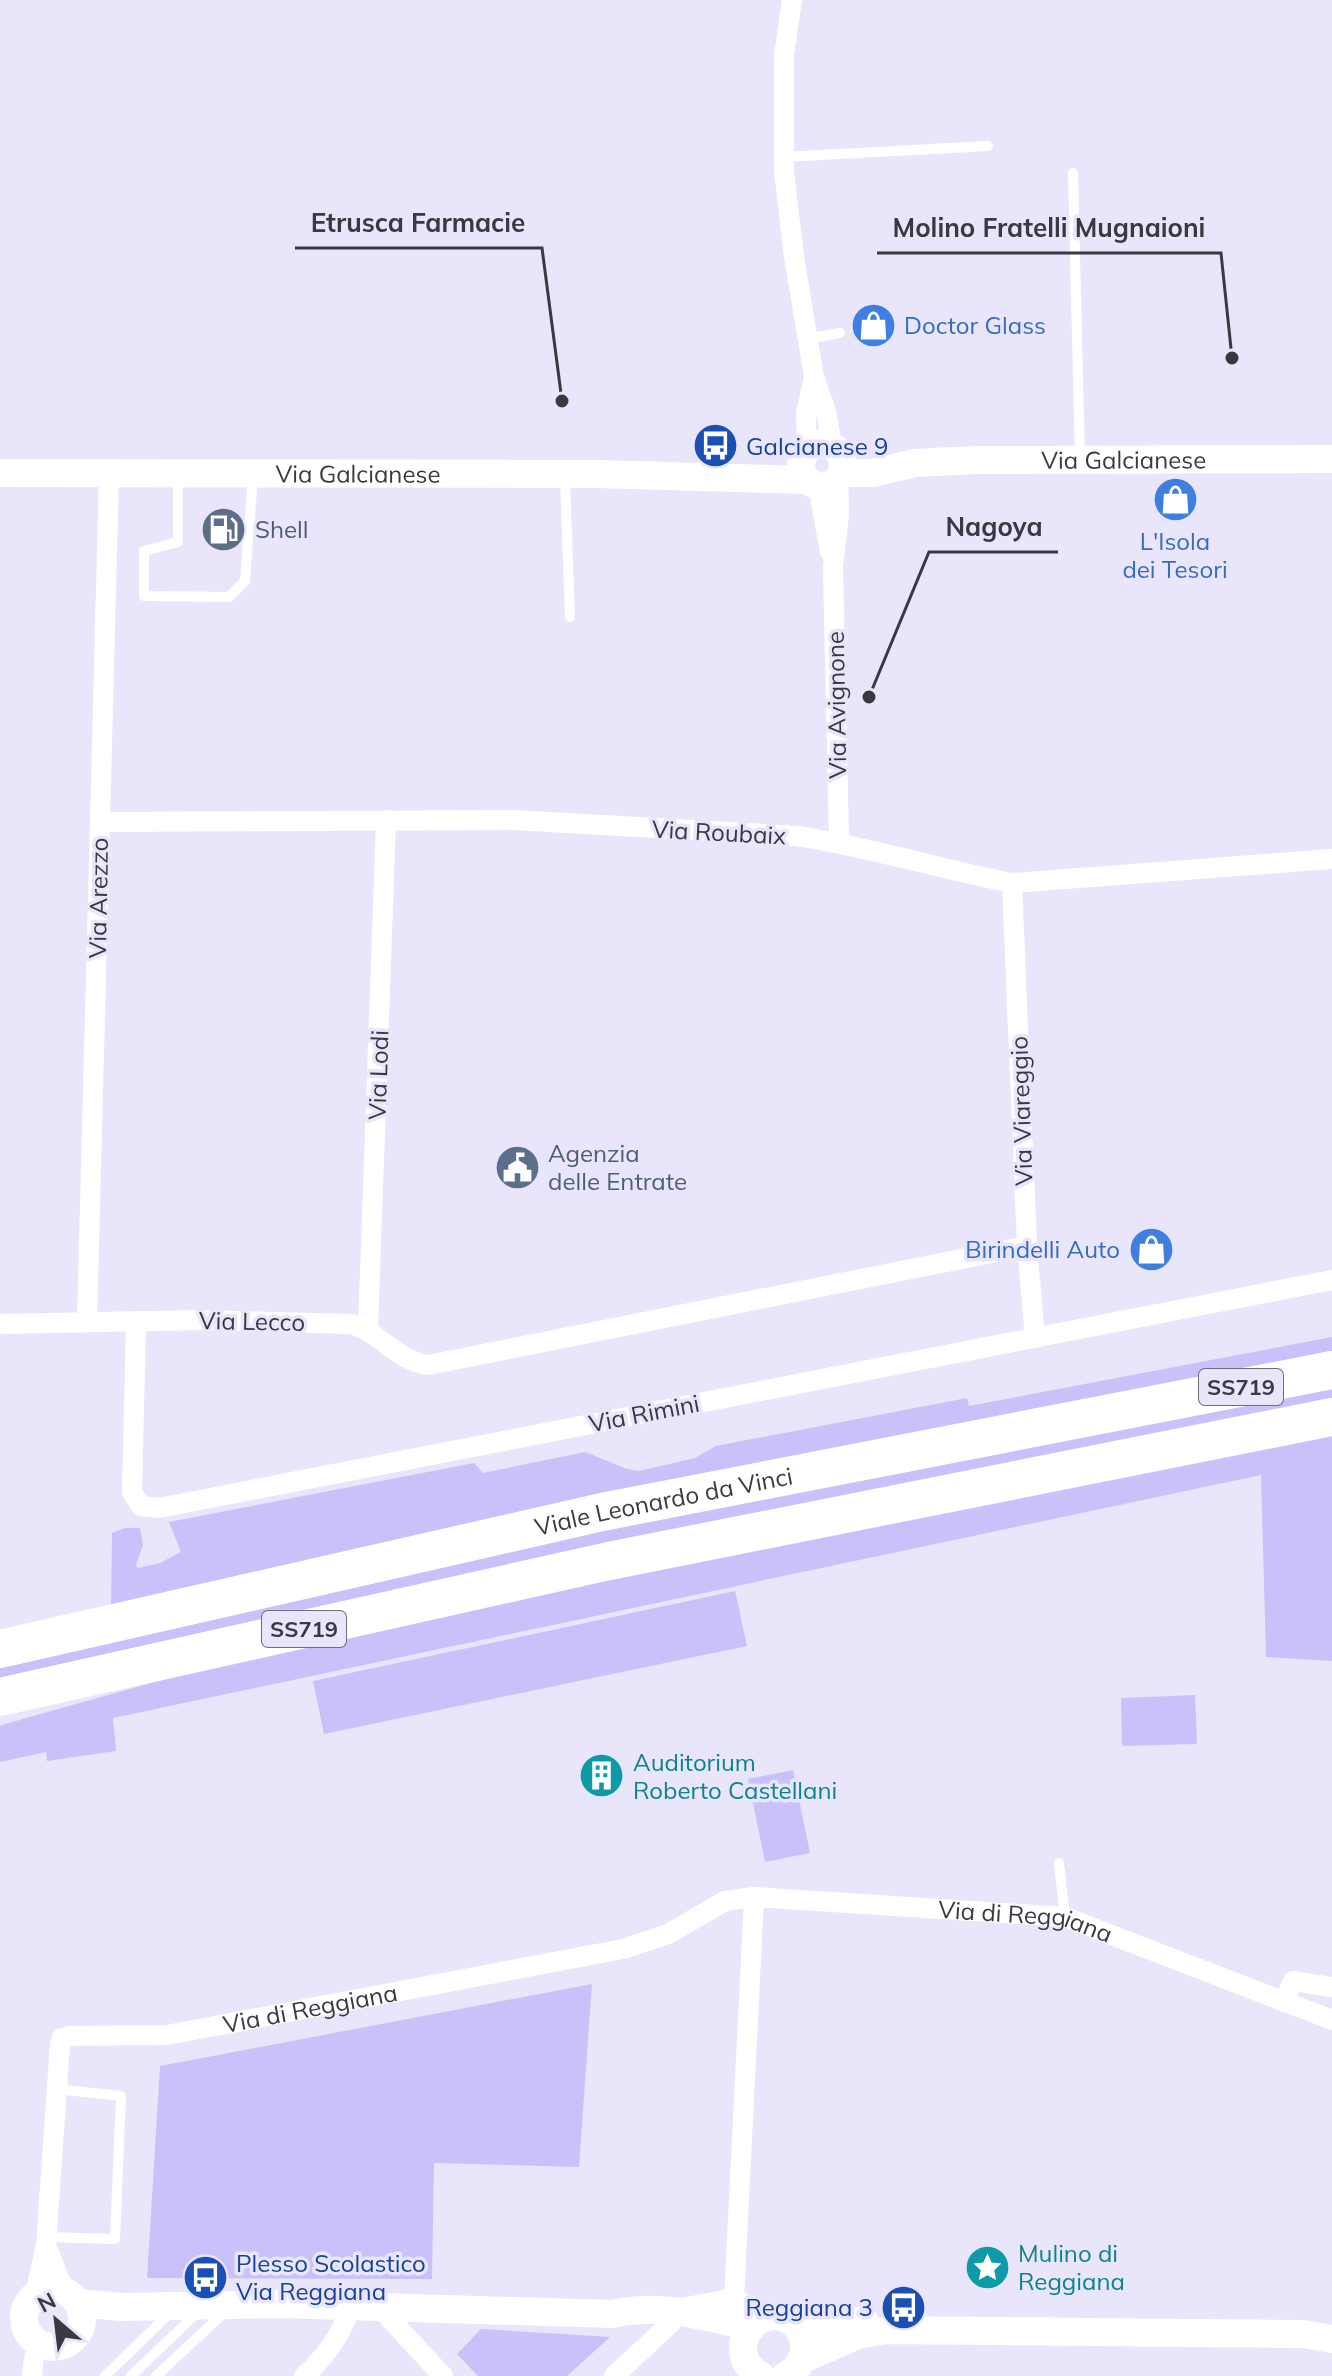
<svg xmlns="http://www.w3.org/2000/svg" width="1332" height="2376" viewBox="0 0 1332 2376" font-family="Mulish,sans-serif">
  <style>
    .green { fill: #c9c1fa }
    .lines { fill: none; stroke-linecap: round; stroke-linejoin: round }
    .lane { stroke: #fff; stroke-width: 10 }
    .street { stroke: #fff; stroke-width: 20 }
    .secondary { stroke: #fff; stroke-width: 28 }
    .highway { stroke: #fff; stroke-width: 38 }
    .labels { text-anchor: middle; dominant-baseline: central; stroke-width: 7; stroke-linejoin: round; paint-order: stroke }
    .shield { fill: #e9e6fc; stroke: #6e6d7a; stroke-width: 2 }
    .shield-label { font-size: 22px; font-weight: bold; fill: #3a3942 }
    .shop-label { font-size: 24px; fill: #366cbe; stroke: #e9e6fc; text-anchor: start }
    .transit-label { font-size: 24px; fill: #164399; stroke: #e9e6fc; text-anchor: start }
    .street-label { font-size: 24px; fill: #3a3942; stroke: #e9e6fc }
    .service-label { font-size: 24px; fill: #4e5e75; stroke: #e9e6fc; text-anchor: start }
    .culture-label { font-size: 24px; fill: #0d838f; stroke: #e9e6fc; text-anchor: start }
    .leader { fill: none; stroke: #3a3942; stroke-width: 3 }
    .callout-dot { fill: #3a3942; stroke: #e9e6fc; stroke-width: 3 }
    .callout-label { font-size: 26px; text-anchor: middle; font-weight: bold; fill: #3a3942; stroke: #e9e6fc; stroke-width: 7; stroke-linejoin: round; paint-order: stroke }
  </style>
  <rect width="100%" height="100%" fill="#e9e6fc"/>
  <path class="green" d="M 1332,1337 L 1332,1355 L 111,1610 L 112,1533 L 125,1528 L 140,1528 L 143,1545 L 136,1565 L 138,1568 L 160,1563 L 181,1552 L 169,1522 L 474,1463 L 483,1473 L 585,1452 L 627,1469 L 639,1471 L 695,1458 L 716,1446 L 967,1398 L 969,1406 Z
    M 1332,1381 L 1332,1408 L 0,1687 L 0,1662 L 554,1536 Z
    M 1332,1431 L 1332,1661 L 1266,1657 L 1261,1475 L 113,1718 L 116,1751 L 47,1761 L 46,1752 L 0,1762 L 0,1726 L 5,1724 L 279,1647 Z
    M 735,1591 L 747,1646 L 324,1734 L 313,1681 Z
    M 1195,1695 L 1197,1744 L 1122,1746 L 1121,1698 Z
    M 793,1770 L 810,1853 L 765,1862 L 748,1779 Z
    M 592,1984 L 579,2167 L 434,2163 L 432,2279 L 147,2278 L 160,2066 Z
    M 481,2329 L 610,2337 L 567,2376 L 478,2376 L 457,2354 Z"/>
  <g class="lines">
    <path class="lane" d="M 783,157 L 988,146
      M 1073,173 L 1080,458
      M 807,339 L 840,333
      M 178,476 L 178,542 L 144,551 L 144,596 L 229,597 L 245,581 L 253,477
      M 565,477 L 570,617
      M 1059,1863 L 1065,1917
      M 46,2237 L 115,2239 L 121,2096 L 56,2089
      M 105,2376 L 172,2311
      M 131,2376 L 199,2311
      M 156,2376 L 225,2312"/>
    <g class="street">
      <path d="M 792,0 L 784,55 L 784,171 L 794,257 L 814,377 L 826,411 L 832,447"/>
      <path d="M 807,451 L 806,413 L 814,377"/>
      <path d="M 838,478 L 839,515 L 833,567 L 839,842"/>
      <path d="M 818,485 L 830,552"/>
      <path d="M 100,822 L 514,820 L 797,836 C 869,847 940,869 1012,883 L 1332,859"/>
      <path d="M 1012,883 L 1027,1246 L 1035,1338"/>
      <path d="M 136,1321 L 132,1492 L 141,1506 L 159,1508 L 1332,1280"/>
      <path d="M 87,1322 L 109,474"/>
      <path d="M 0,1324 L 200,1320 L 351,1324 C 381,1333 397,1361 428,1365 L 1027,1246"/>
      <path d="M 368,1329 L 386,820"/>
      <path d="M 1284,2002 L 1293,1981 L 1332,1987"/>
      <path d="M 46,2245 L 64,2291"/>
      <path id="s1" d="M 35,2295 L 46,2245 L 60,2044 L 62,2038 L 69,2036 L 167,2035 L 623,1949 L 668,1934 L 725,1901 L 754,1897 L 1065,1917 L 1332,2020"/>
      <path d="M 379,2307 L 443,2376"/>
      <path d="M 687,2307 L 734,2298 L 769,2317"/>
      <path d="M 736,2323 L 734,2298 L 754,1897"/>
      <path d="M 32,2376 L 34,2358 L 41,2344"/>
      <path d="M 304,2376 C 327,2355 341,2335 351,2306"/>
      <path d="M 614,2376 L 671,2323"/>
    </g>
    <g class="secondary">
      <circle cx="822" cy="465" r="21"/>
      <path id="s2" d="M 0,473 L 597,474 L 807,480"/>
      <path id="s3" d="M 841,473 L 872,473 L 915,463 L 974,460 L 1332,459"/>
      <circle cx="53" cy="2318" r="29"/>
      <path d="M 78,2303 L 121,2307 L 280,2304 L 613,2314 C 660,2303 705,2316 751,2327"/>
      <path d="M 797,2327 L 825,2327 L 864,2320"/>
      <path d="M 801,2360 L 858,2335 L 888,2330 L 1304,2334 L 1332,2339"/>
      <path d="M 761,2376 C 718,2352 761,2295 794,2324 C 800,2330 804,2338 804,2346 C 805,2360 797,2370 785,2376"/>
    </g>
    <g class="highway">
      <path id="s4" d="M 0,1649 L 602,1512 L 1332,1370"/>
      <path d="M 0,1697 L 609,1561 L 1332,1417"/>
    </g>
  </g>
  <defs>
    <symbol id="shop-disc" viewBox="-11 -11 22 22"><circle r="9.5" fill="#3f7fe0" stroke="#e9e6fc"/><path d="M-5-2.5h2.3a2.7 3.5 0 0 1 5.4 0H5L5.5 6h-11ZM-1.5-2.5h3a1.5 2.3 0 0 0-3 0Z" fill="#fff"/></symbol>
    <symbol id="bus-disc" viewBox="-11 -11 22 22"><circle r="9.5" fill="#1a4fb4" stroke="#e9e6fc"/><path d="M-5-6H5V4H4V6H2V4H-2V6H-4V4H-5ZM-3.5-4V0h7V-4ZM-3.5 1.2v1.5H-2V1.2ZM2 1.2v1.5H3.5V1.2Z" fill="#fff"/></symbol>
    <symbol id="fuel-disc" viewBox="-11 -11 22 22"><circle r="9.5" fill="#5c6f8a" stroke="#e9e6fc"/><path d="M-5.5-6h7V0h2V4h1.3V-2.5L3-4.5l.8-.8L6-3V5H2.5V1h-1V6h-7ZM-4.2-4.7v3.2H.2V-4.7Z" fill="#fff"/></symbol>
    <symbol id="civic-disc" viewBox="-11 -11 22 22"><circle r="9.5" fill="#5c6f8a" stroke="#e9e6fc"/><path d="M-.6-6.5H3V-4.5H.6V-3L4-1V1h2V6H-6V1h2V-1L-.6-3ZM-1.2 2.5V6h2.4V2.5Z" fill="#fff"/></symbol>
    <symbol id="building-disc" viewBox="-11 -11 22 22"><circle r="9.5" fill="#0f9aa8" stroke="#e9e6fc"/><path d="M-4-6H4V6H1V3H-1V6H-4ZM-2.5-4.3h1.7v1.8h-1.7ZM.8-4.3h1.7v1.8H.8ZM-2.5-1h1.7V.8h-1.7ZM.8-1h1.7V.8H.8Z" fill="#fff"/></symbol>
    <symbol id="sight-disc" viewBox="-11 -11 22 22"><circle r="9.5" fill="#0f9aa8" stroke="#e9e6fc"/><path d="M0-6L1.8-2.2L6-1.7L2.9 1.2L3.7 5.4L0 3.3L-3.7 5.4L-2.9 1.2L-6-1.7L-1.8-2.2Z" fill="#fff"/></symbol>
  </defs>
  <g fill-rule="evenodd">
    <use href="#shop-disc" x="848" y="300" width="51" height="51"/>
    <use href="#bus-disc" x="690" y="420" width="51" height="51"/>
    <use href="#shop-disc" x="1150" y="474" width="51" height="51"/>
    <use href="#fuel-disc" x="198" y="504" width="51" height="51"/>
    <use href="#civic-disc" x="492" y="1142" width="51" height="51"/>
    <use href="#shop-disc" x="1126" y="1224" width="51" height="51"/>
    <use href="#building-disc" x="576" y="1750" width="51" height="51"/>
    <use href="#sight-disc" x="962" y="2242" width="51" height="51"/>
    <use href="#bus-disc" x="180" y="2252" width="51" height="51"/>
    <use href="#bus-disc" x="878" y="2282" width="51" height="51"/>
  </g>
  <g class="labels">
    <g class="shield">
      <rect x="1199" y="1369" width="84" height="36" rx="6"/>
      <rect x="262" y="1611" width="84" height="36" rx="6"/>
    </g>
    <g class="shield-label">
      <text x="1241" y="1387">SS719</text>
      <text x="304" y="1629">SS719</text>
    </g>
    <g class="shop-label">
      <text x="904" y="325">Doctor Glass</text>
      <text x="1175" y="541" text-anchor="middle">L'Isola<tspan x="1175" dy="28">dei Tesori</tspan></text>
      <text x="1120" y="1249" text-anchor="end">Birindelli Auto</text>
    </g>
    <g class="transit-label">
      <text x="746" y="446">Galcianese 9</text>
      <text x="236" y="2263">Plesso Scolastico<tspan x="236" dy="28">Via Reggiana</tspan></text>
      <text x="873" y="2307" text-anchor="end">Reggiana 3</text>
    </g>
    <g class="street-label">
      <text stroke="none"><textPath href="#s3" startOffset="284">Via Galcianese</textPath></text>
      <text stroke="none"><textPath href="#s2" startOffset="358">Via Galcianese</textPath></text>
      <text transform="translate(836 705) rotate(-91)">Via Avignone</text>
      <text transform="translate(719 832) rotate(3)">Via Roubaix</text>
      <text transform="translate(98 898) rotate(-89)">Via Arezzo</text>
      <text transform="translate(378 1075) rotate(-88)">Via Lodi</text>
      <text transform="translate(1021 1111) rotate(-92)">Via Viareggio</text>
      <text transform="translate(252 1321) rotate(1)">Via Lecco</text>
      <text transform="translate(644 1413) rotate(-11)">Via Rimini</text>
      <text stroke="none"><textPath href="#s4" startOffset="680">Viale Leonardo da Vinci</textPath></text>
      <text stroke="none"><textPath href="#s1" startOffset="1244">Via di Reggiana</textPath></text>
      <text stroke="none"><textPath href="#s1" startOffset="510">Via di Reggiana</textPath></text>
    </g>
    <g class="service-label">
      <text x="255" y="529">Shell</text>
      <text x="548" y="1153">Agenzia<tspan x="548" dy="28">delle Entrate</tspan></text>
    </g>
    <g class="culture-label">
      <text x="633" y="1762">Auditorium<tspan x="633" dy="28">Roberto Castellani</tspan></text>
      <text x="1018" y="2253">Mulino di<tspan x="1018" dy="28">Reggiana</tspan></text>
    </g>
  </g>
  <path class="leader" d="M562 401L542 248H295M1232 358L1221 253H877M869 697L929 552H1058"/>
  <g class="callout-dot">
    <circle cx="562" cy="401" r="8"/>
    <circle cx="1232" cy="358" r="8"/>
    <circle cx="869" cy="697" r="8"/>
  </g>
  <g class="callout-label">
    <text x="418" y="232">Etrusca Farmacie</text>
    <text x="1049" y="237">Molino Fratelli Mugnaioni</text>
    <text x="994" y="536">Nagoya</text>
  </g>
  <g transform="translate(56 2320) rotate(332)" stroke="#e9e6fc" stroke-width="6" paint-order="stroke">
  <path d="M0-6L14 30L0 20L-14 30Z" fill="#3a3942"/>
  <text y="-12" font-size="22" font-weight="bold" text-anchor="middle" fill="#3a3942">N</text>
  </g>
</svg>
